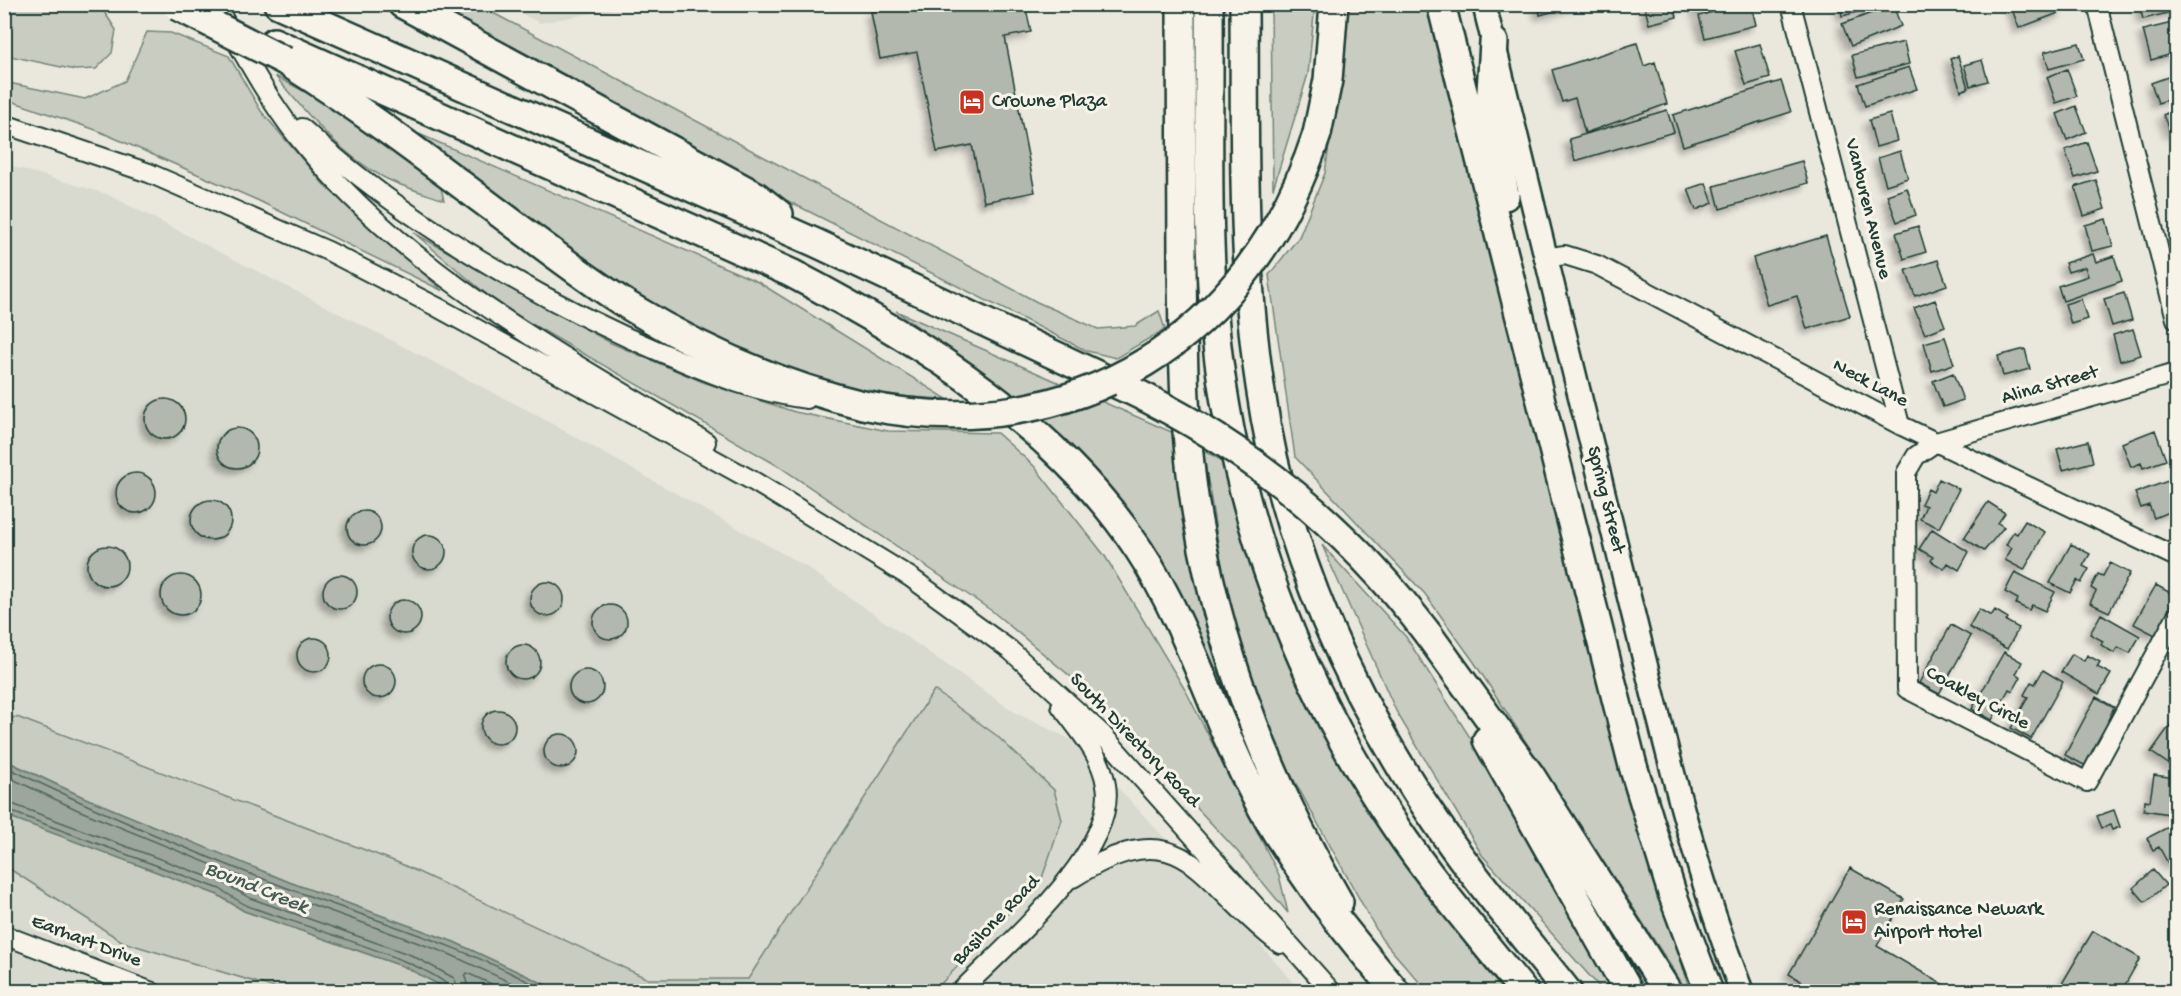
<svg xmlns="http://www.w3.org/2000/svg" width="2181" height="996" viewBox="0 0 2181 996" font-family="'Gochi Hand',sans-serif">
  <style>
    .built { fill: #d9dacf }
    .green { fill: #c8ccc1; stroke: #74847a; stroke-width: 1.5 }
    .water { fill: #9ca69c; stroke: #6a7c72; stroke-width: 1.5 }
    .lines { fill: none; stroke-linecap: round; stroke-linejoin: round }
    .shore { stroke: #51675e; stroke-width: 1.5 }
    .building { fill: #b2b8ae; stroke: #1f3d34; stroke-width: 1.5; filter: url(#shadow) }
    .minor-casing { stroke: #1f3d34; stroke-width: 22 }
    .major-casing { stroke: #1f3d34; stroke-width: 27 }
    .highway-casing { stroke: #1f3d34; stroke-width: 32 }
    .minor { stroke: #f7f3e8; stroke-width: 18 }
    .major { stroke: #f7f3e8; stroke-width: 22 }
    .highway { stroke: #f7f3e8; stroke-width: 27 }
    .highway-bridge-casing { stroke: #1f3d34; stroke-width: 32; stroke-linecap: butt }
    .highway-bridge { stroke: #f7f3e8; stroke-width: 27 }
    .labels { text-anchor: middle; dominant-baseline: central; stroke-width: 6; stroke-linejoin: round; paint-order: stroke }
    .poi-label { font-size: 20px; fill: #1f3d34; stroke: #f7f3e8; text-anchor: start }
    .street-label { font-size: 20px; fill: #1f3d34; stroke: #f7f3e8 }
    .water-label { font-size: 21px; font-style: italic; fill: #445c53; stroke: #f7f3e8 }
  </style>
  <defs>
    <filter id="shadow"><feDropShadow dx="-5" dy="5" stdDeviation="3" flood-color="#0004"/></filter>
  </defs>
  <rect width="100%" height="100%" fill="#eae8dd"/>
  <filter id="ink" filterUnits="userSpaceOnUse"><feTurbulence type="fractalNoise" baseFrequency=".0167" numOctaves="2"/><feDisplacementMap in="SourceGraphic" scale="12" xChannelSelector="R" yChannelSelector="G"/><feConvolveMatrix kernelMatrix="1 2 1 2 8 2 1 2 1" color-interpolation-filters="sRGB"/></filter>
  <g filter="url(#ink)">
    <path class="built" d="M 504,5 L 634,5 L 540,23 Z
      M 4,164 L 107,194 L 531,412 L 805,566 L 1016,713 L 1076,742 L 1233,912 L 1300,991 L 5,991 Z"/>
    <path class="green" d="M 5,4 L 85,5 L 103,10 L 116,30 L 112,53 L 96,69 L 75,70 L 5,55 Z
      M 419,5 L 478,5 L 1037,302 L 1098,329 L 1135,326 L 1159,311 L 1165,329 L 1116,358 L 1087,351 L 770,192 Z
      M 1271,5 L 1315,5 L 1308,74 L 1273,189 Z
      M 1345,5 L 1431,5 L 1611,730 L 1690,991 L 1687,991 L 1474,662 L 1425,594 L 1295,457 L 1269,275 L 1299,237 L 1325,173 L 1344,42 Z
      M 147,32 L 171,33 L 229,56 L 261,111 L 325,186 L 443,291 L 257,200 L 96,130 L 5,99 L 4,82 L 85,99 L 125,81 Z
      M 275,76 L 332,106 L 441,188 L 444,200 C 424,193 402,187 383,177 C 340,154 306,113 275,76 Z
      M 419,134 L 758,282 L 947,399 C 904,397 858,394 816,381 C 665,332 544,227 419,134 Z
      M 414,233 L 611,343 L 703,382 L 795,412 L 888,431 L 997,433 L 1034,466 L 1105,556 L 1187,693 L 1279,875 L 1288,913 L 1237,851 L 1088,691 L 992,611 L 780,467 L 499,305 Z
      M 896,311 L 1176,434 L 1179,487 L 1220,677 L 1162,557 L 1079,455 L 1006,390 Z
      M 1203,450 L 1228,464 L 1265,595 L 1513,991 L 1427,991 L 1381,938 L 1279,753 L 1229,611 Z
      M 1322,545 L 1406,637 L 1513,805 L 1616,991 L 1603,991 L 1482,855 L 1396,711 Z
      M 934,690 L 996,735 L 1054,790 L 1062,820 L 1042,878 L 934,991 L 559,991 L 454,942 L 289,882 L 83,797 L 5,760 L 4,719 L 17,717 L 399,863 L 648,979 L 748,979 Z
      M 4,814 L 218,895 L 244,911 L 405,967 L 451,991 L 285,991 L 123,942 L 5,866 Z"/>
    <path class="water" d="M 4,760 L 83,797 L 289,882 L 454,942 L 559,991 L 451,991 L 405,967 L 244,911 L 218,895 L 15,819 L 5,814 Z"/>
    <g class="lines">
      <path class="shore" d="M 4,766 C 97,811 193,853 290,889 C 376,921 467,947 548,992
        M 4,775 L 78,810 L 283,894 L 449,954 L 531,992
        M 4,801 L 222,882 L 250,898 L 411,955 L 454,978 L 460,992
        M 4,809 L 220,889 C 229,895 238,901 248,906 C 277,918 449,967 452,992
        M 469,992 L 465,976 L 467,973 L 509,992"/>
    </g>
    <path class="building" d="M 910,4 L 1025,4 L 1031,32 L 1005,37 L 1035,192 L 984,202 L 972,145 L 937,152 L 917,52 L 880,59 L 871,12 Z
      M 1538,4 L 1581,4 L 1540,15 Z
      M 1644,4 L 1689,4 L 1675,9 L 1677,17 L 1649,24 Z
      M 1695,4 L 1727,4 L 1697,13 Z
      M 1740,4 L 1751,4 L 1756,25 L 1705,38 L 1699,16 Z
      M 1840,4 L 1887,4 L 1842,16 Z
      M 2010,4 L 2062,4 L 2064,11 L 2019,28 Z
      M 2139,4 L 2176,4 L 2176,11 L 2143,19 Z
      M 1893,5 L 1901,26 L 1851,46 L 1842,24 Z
      M 2176,22 L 2176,53 L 2151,60 L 2143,30 Z
      M 1904,42 L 1909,64 L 1858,77 L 1852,55 Z
      M 1637,43 L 1644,66 L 1655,62 L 1667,104 L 1585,133 L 1575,98 L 1562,102 L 1552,70 Z
      M 2079,43 L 2084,59 L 2049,69 L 2044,52 Z
      M 1760,44 L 1770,78 L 1746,85 L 1735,51 Z
      M 1958,56 L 1968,88 L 1961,91 L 1950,59 Z
      M 1982,60 L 1988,81 L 1970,86 L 1964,65 Z
      M 1909,67 L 1917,89 L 1865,106 L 1858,84 Z
      M 2067,69 L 2077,96 L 2056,103 L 2047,77 Z
      M 2176,74 L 2176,97 L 2158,103 L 2151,83 Z
      M 1781,81 L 1791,112 L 1683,146 L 1673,115 Z
      M 2076,106 L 2086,132 L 2067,140 L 2057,114 Z
      M 2176,109 L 2176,132 L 2171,134 L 2163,115 Z
      M 1667,110 L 1674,132 L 1575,161 L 1569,139 Z
      M 1890,114 L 1897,141 L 1876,147 L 1869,120 Z
      M 2087,142 L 2097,171 L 2075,178 L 2065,150 Z
      M 1900,151 L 1908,178 L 1886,185 L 1878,158 Z
      M 1802,161 L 1808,183 L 1720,209 L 1714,186 Z
      M 2096,180 L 2105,209 L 2084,216 L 2075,187 Z
      M 1706,183 L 1713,203 L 1696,210 L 1688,189 Z
      M 1907,188 L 1916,215 L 1897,222 L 1887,195 Z
      M 2106,219 L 2113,246 L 2092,251 L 2085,225 Z
      M 1918,226 L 1926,252 L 1904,259 L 1896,233 Z
      M 1826,236 L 1850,316 L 1807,329 L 1797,296 L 1767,305 L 1753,258 Z
      M 2093,254 L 2096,262 L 2114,256 L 2122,281 L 2063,301 L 2058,286 L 2088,276 L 2085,267 L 2068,272 L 2065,263 Z
      M 1938,260 L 1947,285 L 1915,296 L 1906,270 Z
      M 2124,293 L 2132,320 L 2112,326 L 2104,299 Z
      M 2081,299 L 2087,319 L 2071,324 L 2065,304 Z
      M 1935,300 L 1945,326 L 1925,334 L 1914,308 Z
      M 2133,329 L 2141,355 L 2120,361 L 2113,335 Z
      M 1945,337 L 1954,364 L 1932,371 L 1924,343 Z
      M 2025,349 L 2030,369 L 2003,376 L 1998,356 Z
      M 1953,373 L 1963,400 L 1943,407 L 1933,381 Z
      M145 419a20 20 0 1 1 40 0a20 20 0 1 1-40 0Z
      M217 448a20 20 0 1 1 40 0a20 20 0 1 1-40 0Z
      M 2155,430 L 2166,460 L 2143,468 L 2141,463 L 2131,467 L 2122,443 Z
      M 2088,441 L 2093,462 L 2063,470 L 2057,449 Z
      M116 493a20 20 0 1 1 40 0a20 20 0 1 1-40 0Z
      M 2176,478 L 2176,509 L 2154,518 L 2149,505 L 2141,508 L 2135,493 Z
      M 1939,479 L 1959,489 L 1939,528 L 1920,519 L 1926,506 L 1921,504 L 1928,489 L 1933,492 Z
      M191 520a20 20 0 1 1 40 0a20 20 0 1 1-40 0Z
      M 1988,502 L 2005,513 L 1998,523 L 2004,527 L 1984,551 L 1964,538 Z
      M347 528a17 17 0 1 1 34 0a17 17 0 1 1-34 0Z
      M 2025,521 L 2045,532 L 2024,570 L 2005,560 L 2012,548 L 2006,545 L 2013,532 L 2017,534 Z
      M 1932,529 L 1969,552 L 1959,570 L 1948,563 L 1944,569 L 1931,561 L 1933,557 L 1919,549 Z
      M412 552a17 17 0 1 1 34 0a17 17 0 1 1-34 0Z
      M 2071,544 L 2090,554 L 2083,566 L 2089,569 L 2081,583 L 2077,580 L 2070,593 L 2050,583 Z
      M87 566a20 20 0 1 1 40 0a20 20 0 1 1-40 0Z
      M 2110,563 L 2130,573 L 2109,612 L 2090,603 L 2096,591 L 2091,588 L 2098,574 L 2103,576 Z
      M 2015,572 L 2055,592 L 2045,611 L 2032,605 L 2029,610 L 2016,604 L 2018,599 L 2005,592 Z
      M323 592a17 17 0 1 1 34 0a17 17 0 1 1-34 0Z
      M161 595a20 20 0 1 1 40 0a20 20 0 1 1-40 0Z
      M530 599a17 17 0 1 1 34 0a17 17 0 1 1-34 0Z
      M 2156,585 L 2176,596 L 2169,608 L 2175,611 L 2167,625 L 2163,622 L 2155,635 L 2134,624 Z
      M387 617a17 17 0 1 1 34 0a17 17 0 1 1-34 0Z
      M593 622a17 17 0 1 1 34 0a17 17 0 1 1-34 0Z
      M 1979,609 L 1991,616 L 1995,610 L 2008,618 L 2006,621 L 2019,628 L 2007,649 L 1969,627 Z
      M 2101,614 L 2140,636 L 2130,653 L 2118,647 L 2114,653 L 2101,645 L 2103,641 L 2090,634 Z
      M 1951,625 L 1971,636 L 1939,694 L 1919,683 Z
      M297 655a17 17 0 1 1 34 0a17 17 0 1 1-34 0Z
      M506 662a17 17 0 1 1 34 0a17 17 0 1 1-34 0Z
      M 2004,652 L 2022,662 L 2016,674 L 2021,677 L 2013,691 L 2009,689 L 1992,720 L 1972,709 Z
      M 2072,654 L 2084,661 L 2087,655 L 2100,662 L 2097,667 L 2111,674 L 2099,694 L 2061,672 Z
      M362 681a17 17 0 1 1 34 0a17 17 0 1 1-34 0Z
      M569 687a17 17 0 1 1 34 0a17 17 0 1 1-34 0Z
      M 2043,670 L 2063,682 L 2031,739 L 2011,728 L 2028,697 L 2024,695 L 2031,682 L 2035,684 Z
      M 2096,697 L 2114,707 L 2108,720 L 2111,721 L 2086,766 L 2065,755 Z
      M481 727a17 17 0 1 1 34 0a17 17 0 1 1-34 0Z
      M 2171,724 L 2176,728 L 2176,769 L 2151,752 Z
      M544 751a17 17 0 1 1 34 0a17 17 0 1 1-34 0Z
      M 2154,775 L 2176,778 L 2176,815 L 2144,810 L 2145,800 L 2150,801 Z
      M 2114,810 L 2120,827 L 2112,830 L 2110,825 L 2102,828 L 2097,816 Z
      M 2176,823 L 2176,861 L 2169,865 L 2159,847 L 2153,850 L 2147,838 Z
      M 1850,868 L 1904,899 L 1877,946 L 1956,992 L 1819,992 L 1789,974 Z
      M 2153,870 L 2166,885 L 2145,902 L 2133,888 Z
      M 2093,931 L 2140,958 L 2121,992 L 2057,992 Z"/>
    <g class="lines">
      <defs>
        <path id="minor" d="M 215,4 C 241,49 265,95 297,136 C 404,272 560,354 706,442
          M 1791,4 L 1900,425
          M 2097,4 L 2176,319
          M 4,124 L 149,173 L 328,251 L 437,307 L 755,482 L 910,577 L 1010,650 L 1102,734 L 1332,992
          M 302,128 C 404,222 545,304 672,357 C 716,376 759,393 807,399
          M 1544,258 L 1565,255 L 1597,265 L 1900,425 L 2176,557
          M 2176,373 L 1936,442 L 1916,456 L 1906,473 L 1907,689 L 2087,782 L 2176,617
          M 1073,878 C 1188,805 1200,886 1280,944
          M 4,935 L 152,992
          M 960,992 C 1004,947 1118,851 1106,785 C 1101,754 1079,731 1061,706"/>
        <path id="major" d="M 1484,4 C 1533,202 1580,400 1629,597 C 1662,730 1692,864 1742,992"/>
        <path id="highway" d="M 278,4 L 816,243 L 1127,389
          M 402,4 L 755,195 L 779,214
          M 1181,4 C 1181,91 1182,178 1182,265 C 1183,349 1183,433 1197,516 C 1220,653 1269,782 1339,902
          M 1209,4 C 1210,115 1205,227 1216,337 C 1235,513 1296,680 1395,826 C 1434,884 1480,937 1524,992
          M 1244,4 C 1245,131 1241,260 1260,386 C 1283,548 1352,702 1445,835 C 1483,890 1527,940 1568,992
          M 1441,4 L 1633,766 L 1672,893 L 1709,992
          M 274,42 L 791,273 C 921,341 1057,425 1139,550 C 1185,620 1208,699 1244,774 C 1285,858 1336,920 1396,992
          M 1494,42 L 1490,108 L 1505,196
          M 285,61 C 367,112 444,172 522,230 C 557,256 592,283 629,306 C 701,350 780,385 863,405
          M 1317,134 L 1328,80 L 1334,4
          M 1428,634 L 1531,776 L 1668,992
          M 1487,740 L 1629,992"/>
      </defs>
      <use href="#minor" class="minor-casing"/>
      <use href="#major" class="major-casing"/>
      <use href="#highway" class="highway-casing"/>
      <use href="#minor" class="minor"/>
      <use href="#major" class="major"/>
      <use href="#highway" class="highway"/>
      <defs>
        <path id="highway-bridge" d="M 177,6 L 285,61
          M 1128,389 C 1248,446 1348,528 1428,634
          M 863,405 C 1075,450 1251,337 1317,134"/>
      </defs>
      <use href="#highway-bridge" class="highway-bridge-casing"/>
      <use href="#highway-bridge" class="highway-bridge"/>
    </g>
  </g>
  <defs>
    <symbol id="hotel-square" viewBox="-11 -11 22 22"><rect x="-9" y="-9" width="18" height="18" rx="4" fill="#c8321e" stroke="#f7f3e8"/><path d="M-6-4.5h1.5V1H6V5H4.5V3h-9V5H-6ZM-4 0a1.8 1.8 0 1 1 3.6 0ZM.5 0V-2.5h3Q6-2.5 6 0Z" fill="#fff"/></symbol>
  </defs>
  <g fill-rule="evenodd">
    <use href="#hotel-square" x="957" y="87" width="30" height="30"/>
    <use href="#hotel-square" x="1839" y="907" width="30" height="30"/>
  </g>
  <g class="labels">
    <g class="poi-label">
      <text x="992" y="102">Crowne Plaza</text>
      <text x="1874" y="910">Renaissance Newark<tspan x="1874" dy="23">Airport Hotel</tspan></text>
    </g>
    <g class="street-label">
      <text transform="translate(1867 209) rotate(76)">Vanburen Avenue</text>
      <text transform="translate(1870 384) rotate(28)">Neck Lane</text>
      <text transform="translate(2050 386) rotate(-16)">Alina Street</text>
      <text transform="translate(1605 500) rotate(76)">Spring Street</text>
      <text transform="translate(1977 699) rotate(28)">Coakley Circle</text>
      <text transform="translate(1134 741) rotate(46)">South Directory Road</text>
      <text transform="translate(997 921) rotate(-46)">Basilone Road</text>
      <text transform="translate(86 942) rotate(21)">Earhart Drive</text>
    </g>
    <g class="water-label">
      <text transform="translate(256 889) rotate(22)">Bound Creek</text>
    </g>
  </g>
  <rect width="2181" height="996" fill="none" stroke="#f7f3e8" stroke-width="24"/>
  <rect x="12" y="12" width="2157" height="972" fill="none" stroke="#1f3d34" stroke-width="2" filter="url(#ink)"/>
</svg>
